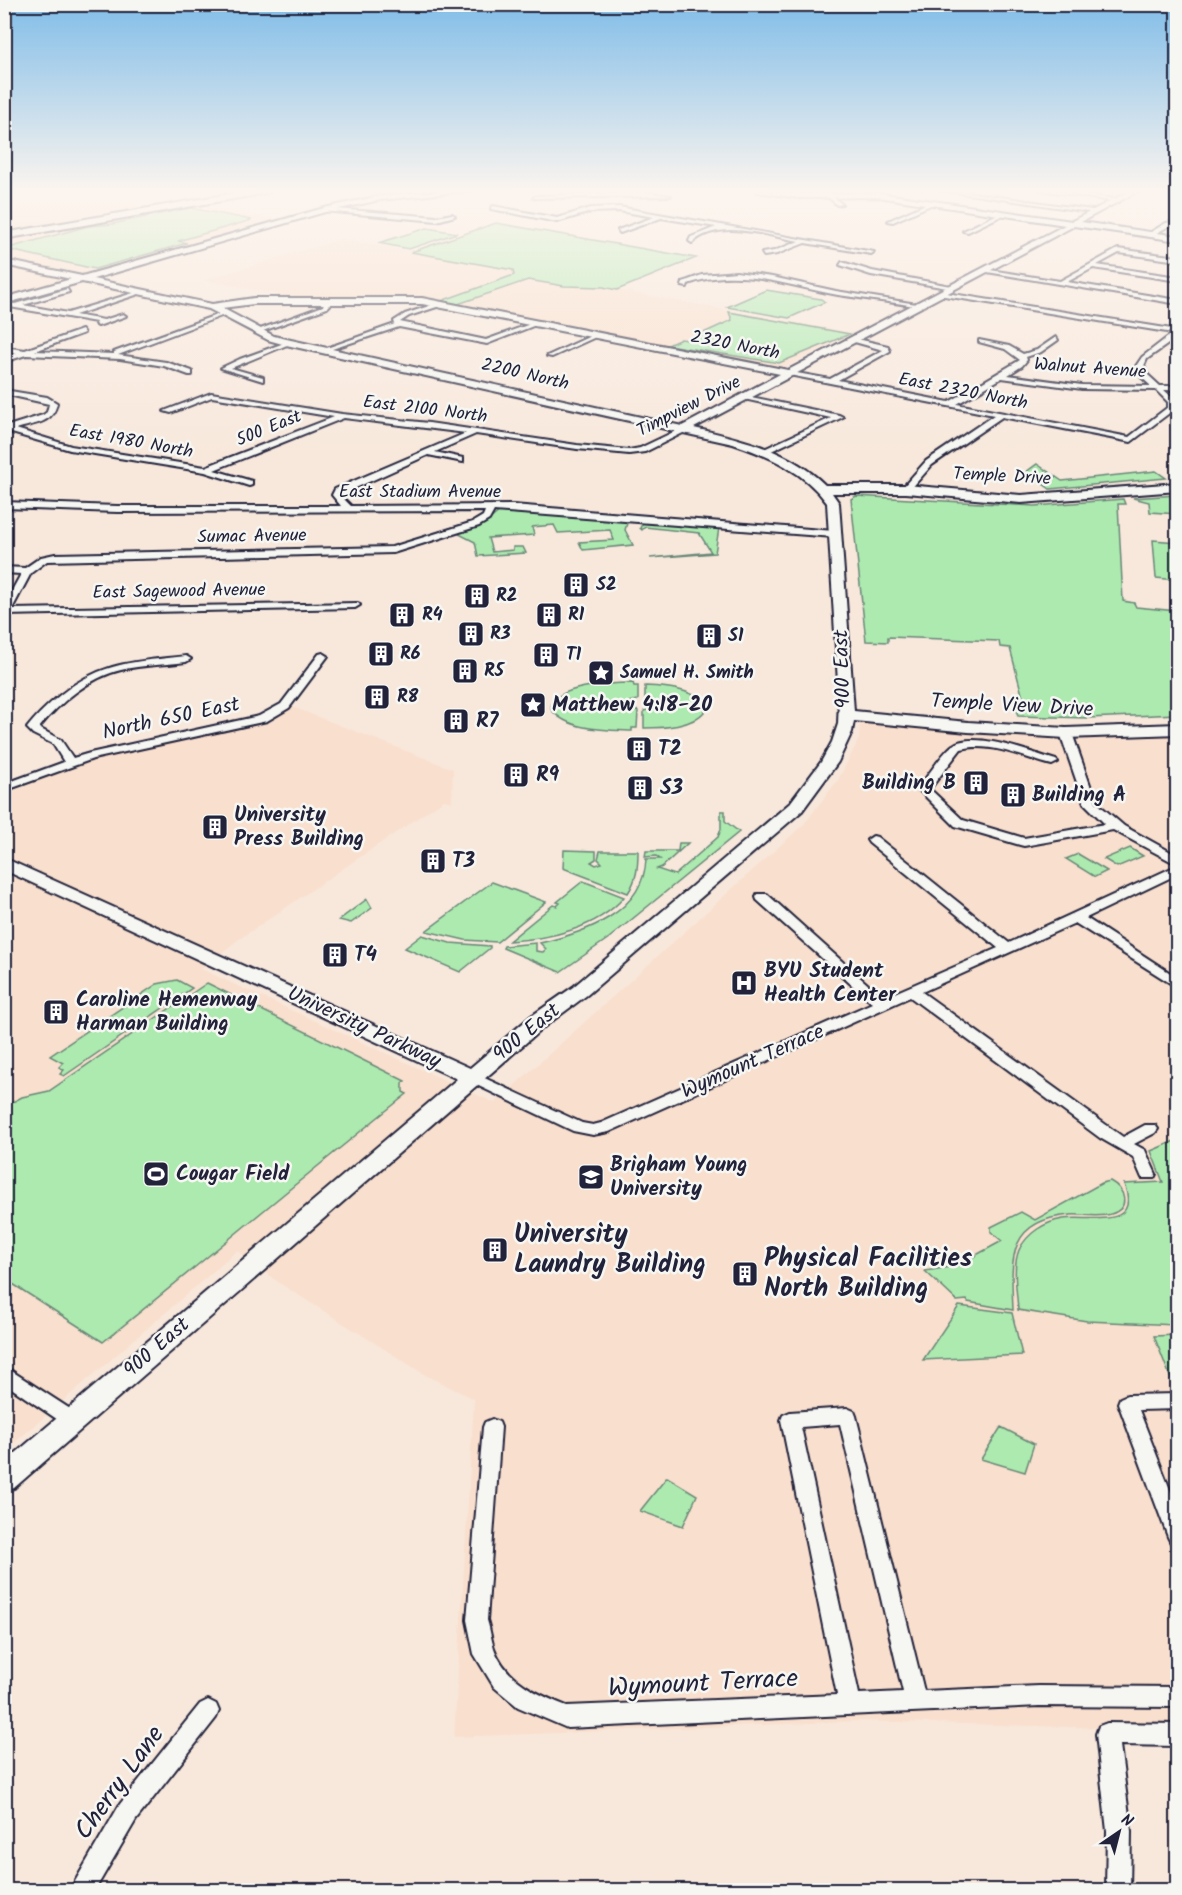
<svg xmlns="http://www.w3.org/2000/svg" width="1182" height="1895" viewBox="0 0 1182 1895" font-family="Kalam,sans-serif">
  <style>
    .built { fill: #f9dfcd }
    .green { fill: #adeab0; stroke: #688676; stroke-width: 1.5 }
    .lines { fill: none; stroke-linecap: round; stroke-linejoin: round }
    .street-casing { stroke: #22223b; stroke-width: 4 }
    .secondary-casing { stroke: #22223b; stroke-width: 4 }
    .highway-casing { stroke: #22223b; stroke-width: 4 }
    .street { fill: #f6f6f2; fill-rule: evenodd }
    .secondary { fill: #f6f6f2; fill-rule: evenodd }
    .highway { fill: #f6f6f2; fill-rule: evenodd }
    .labels { text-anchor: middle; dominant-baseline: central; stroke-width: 5; stroke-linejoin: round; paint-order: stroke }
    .far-street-label { font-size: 18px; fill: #22223b; stroke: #f6f6f2 }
    .far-poi-label { font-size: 18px; font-weight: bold; fill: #22223b; stroke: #f6f6f2; text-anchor: start }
    .street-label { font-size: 21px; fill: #22223b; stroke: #f6f6f2 }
    .poi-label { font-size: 21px; font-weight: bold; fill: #22223b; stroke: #f6f6f2; text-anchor: start }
    .near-poi-label { font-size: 26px; font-weight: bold; fill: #22223b; stroke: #f6f6f2; text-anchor: start }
    .near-street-label { font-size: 26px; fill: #22223b; stroke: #f6f6f2 }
  </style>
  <rect width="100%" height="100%" fill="#f8e8dc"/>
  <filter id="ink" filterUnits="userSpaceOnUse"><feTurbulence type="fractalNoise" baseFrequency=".0167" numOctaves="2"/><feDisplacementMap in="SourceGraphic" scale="12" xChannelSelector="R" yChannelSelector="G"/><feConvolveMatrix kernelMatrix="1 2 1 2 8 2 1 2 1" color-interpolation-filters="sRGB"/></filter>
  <g filter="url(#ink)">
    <path class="built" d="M 4,190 L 242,190 L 175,202 L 278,221 L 21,296 L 5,291 Z
      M 341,239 L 507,268 L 513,270 L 514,275 L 441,301 L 408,297 L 288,297 L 205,280 Z
      M 528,280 L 564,286 L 603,287 L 852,333 L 782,369 L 458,304 Z
      M 290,706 L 453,769 L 452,802 L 444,800 L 238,940 L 201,969 L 495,1103 L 804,824 L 838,780 L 859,739 L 860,719 L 1159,731 L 1177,729 L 1177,1730 L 860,1721 L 454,1737 L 474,1399 L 427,1376 L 279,1283 L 237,1251 L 5,1451 L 5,794 L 86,761 L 260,724 Z"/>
    <path class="green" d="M 190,208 L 252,220 L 178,241 L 187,243 L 95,269 L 5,249 L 88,226 L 112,224 Z
      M 496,223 L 696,258 L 617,290 L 603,287 L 564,286 L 528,280 L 458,304 L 441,301 L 514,275 L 513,270 L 411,252 Z
      M 427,228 L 457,233 L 409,249 L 378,243 Z
      M 766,290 L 821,299 L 825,302 L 789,318 L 727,307 Z
      M 729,312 L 850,334 L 779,363 L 668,345 L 681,339 L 688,340 L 732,320 Z
      M 1037,464 L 1062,481 L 1156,471 L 1166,478 L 1050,489 L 1026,472 Z
      M 1177,495 L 1177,514 L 1150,512 L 1149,502 L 1133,498 Z
      M 856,496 L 1035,506 L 1123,499 L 1125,504 L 1118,504 L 1123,601 L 1134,603 L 1136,607 L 1177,611 L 1177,714 L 1088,718 L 1018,716 L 1014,702 L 1024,702 L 1010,648 L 1000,647 L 999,641 L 888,637 L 888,642 L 866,641 L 851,499 Z
      M 500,511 L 628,520 L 625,530 L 633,545 L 583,550 L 579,542 L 614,540 L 610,530 L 558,533 L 554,525 L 532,527 L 534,535 L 488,538 L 492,552 L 513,550 L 513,547 L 523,547 L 526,553 L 478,556 L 475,542 L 457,533 L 484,524 Z
      M 643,522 L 719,528 L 715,553 L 650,558 L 711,552 L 699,533 L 645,527 L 642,530 L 640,528 Z
      M 1153,540 L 1177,542 L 1177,580 L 1156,578 Z
      M 633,683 L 634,686 L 638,686 L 638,700 L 629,702 L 625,706 L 638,711 L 637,728 L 632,728 L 632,731 C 607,730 567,731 551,709 C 550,685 616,683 633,683 Z
      M 645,686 C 665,687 688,688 704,702 L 705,711 C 692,727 664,728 644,728 L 644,711 L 658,706 L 654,702 L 645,700 Z
      M 721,811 L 725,811 L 725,821 L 739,832 L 609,938 L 560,972 L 503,948 L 504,946 L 536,943 L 536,951 L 543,952 L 546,949 L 540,943 C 584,933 644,913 646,859 L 660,859 L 656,856 L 645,857 L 646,851 L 678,851 L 679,843 L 688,843 L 662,867 L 657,869 L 675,875 L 718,837 L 721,829 Z
      M 1130,848 L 1143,856 L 1117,867 L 1104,859 Z
      M 564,850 L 596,851 L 596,859 L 591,862 L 596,865 L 602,863 L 598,859 L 600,851 L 638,851 C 638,867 637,879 628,893 L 563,868 Z
      M 1078,854 L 1107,871 L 1095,877 L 1066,859 Z
      M 583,881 L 624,897 C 597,929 548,939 509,941 L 553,905 L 557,906 L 560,903 L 557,902 Z
      M 492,882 L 546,902 L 497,942 L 465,940 L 426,931 Z
      M 367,899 L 372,908 L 351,923 L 339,920 Z
      M 422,935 L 450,943 L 490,946 L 490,948 L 460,972 L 405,948 Z
      M 177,980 L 192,988 L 64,1076 L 60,1074 L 64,1070 L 59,1067 L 63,1063 L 50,1056 L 157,984 Z
      M 207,983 L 405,1081 L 403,1083 L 403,1092 L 407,1094 C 304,1176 205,1260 103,1342 L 5,1279 L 5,1106 L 22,1097 L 49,1091 Z
      M 1177,1140 L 1177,1325 L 1087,1321 L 1018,1310 C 1017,1292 1012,1267 1019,1250 C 1027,1233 1045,1222 1063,1219 C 1089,1215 1142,1231 1124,1184 L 1163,1182 L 1151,1151 Z
      M 1110,1181 C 1125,1189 1131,1208 1111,1214 C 1098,1218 1083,1214 1070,1215 C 1006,1220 1011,1261 1013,1310 L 968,1302 L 967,1300 L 957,1301 L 925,1271 L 956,1266 L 1002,1241 L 991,1232 L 991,1227 L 1021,1212 L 1035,1220 L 1102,1183 Z
      M 959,1306 L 1012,1313 L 1022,1355 L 923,1360 Z
      M 1177,1335 L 1177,1379 L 1171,1379 L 1154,1336 Z
      M 1001,1427 L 1034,1444 L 1025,1472 L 981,1459 Z
      M 667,1477 L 697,1495 L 683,1526 L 640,1511 Z"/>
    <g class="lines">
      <defs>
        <path id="street" d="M 941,190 L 951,190 L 1099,211 L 1096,213 Z
          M 1041,190 L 1052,190 L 1121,200 L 1118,202 Z
          M 644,192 L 671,196 L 533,198 L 536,196 Z
          M 825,194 L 829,194 L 842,204 L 837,205 Z
          M 930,202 L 935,203 L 893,222 L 888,221 Z
          M 493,206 L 557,218 L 591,208 L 619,207 L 874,252 L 871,254 L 805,243 L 777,254 L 764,256 L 762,253 L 774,251 L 799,241 C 766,236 720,218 692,243 L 689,241 L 691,237 L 716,227 L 661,218 L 620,233 L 618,230 L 654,217 L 619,211 L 591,212 L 557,222 L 491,209 Z
          M 324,208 L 437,217 L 452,214 L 455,216 L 437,221 L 322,211 Z
          M 1000,213 L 1005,214 L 968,232 L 963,231 Z
          M 1178,221 L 1178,225 L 1169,226 L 1151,236 L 1146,235 L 1166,223 Z
          M 1118,249 L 1178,257 L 1178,261 L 1119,253 L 1097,265 L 1178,277 L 1178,281 L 1093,268 L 1067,282 L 1178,300 L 1178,304 L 981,271 L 984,269 L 1060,281 Z
          M 842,262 L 872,271 L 956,287 L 953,289 L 871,275 L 840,265 Z
          M 736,272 L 772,277 L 836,291 L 923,305 L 920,307 C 893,302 865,299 838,295 C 788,286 738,266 688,284 L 687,287 L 682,286 L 683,282 L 702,275 Z
          M 67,289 L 69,292 L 23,305 L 68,313 L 140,291 L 145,292 L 75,315 L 104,320 L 123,314 L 126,316 L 98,326 L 95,324 L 96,322 L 4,306 L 4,302 L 15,304 Z
          M 940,292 L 1178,330 L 1178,337 L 1147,359 L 1144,366 L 1147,374 L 1160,386 L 1178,386 L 1178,390 L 1164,390 L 1176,401 L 1176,408 L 1131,442 L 1002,417 L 932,465 L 909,491 L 903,491 L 903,487 L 926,461 L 994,415 L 789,375 L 786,375 L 786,371 L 830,379 L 883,350 L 851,341 L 853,338 L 888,346 L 890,351 L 838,380 L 949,402 L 1020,360 L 1005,349 L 979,342 L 979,340 L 1009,346 L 1023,354 L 1037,350 L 1056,337 L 1058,340 L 1041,352 L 1026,357 L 1027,360 L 1022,366 L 1008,375 L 1082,385 L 1151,386 L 1141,377 L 1136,366 L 1142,357 L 1173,333 L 938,295 ZM 1002,378 L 1082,389 L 1156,390 L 1168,402 L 1168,407 L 1129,437 L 957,404 Z
          M 325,299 L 330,300 L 331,304 L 327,308 L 260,332 L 255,331 L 323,306 Z
          M 441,302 L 443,305 L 409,316 L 400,322 L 486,340 L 536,322 L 541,323 L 487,344 L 399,327 L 326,351 L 321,350 L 395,324 L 394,321 L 405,314 Z
          M 222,313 L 227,314 L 118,355 L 166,362 L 192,371 L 192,375 L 189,375 L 164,366 L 120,359 L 26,355 L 4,362 L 4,357 L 17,353 L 4,351 L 4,347 L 25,350 L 82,330 L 84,333 L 35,351 L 114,354 L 114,352 Z
          M 595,334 L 600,335 L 552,357 L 547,356 Z
          M 287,342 L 292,343 L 231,368 L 263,377 L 263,381 L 221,368 L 240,359 Z
          M 4,390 L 47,397 L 57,403 C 53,424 35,423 16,429 L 71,446 L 205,467 L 334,417 L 212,397 L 171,413 L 164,411 L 211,393 L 342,414 L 429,423 L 577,445 L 629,450 L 640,448 L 684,427 L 687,427 L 687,431 L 645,452 L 629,454 L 577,449 L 476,434 L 435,452 L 463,458 L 463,462 L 428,455 L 340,495 L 351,506 L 513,505 L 834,531 L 838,534 L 834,537 L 494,511 L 489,520 L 479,526 L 393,553 L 47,561 L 31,573 L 12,609 L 358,603 L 360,605 L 355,608 L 4,615 L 4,605 L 21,574 L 4,573 L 4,567 L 25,568 L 41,557 L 55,554 L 392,547 L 473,522 L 483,516 L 485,511 L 117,512 L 4,508 L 4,502 L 117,506 L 341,506 L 332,495 L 335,489 L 466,433 L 344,418 L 214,470 L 252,481 L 252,485 L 249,486 L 205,472 L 70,450 L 5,431 L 5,427 L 43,415 L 47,412 L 49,404 L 4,394 Z
          M 741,395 L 839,415 L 843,417 L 767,453 L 764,453 L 764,449 L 831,418 L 744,399 L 741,399 Z
          M 323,653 L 328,656 L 289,708 L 267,721 L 93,759 L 4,791 L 4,784 L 64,762 L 53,744 L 33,734 L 27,728 C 37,715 48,705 60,695 C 103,661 135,662 186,656 L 191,659 L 186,662 C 165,665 142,665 121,670 C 90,677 59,703 39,728 L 61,740 L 73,758 L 90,753 L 259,716 L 281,704 L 319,654 Z
          M 1066,730 L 1072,733 L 1096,802 L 1124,826 L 1178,856 L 1178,865 L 1113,830 L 1024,846 L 1020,845 L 955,826 L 918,789 C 926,778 943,752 953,745 C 973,730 1033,753 1056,760 L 1058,762 L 1052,765 C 1024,758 990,741 961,749 L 930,789 L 963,820 L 1024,838 L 1105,824 L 1084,803 L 1060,733 Z
          M 873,836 L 877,837 L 1009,943 L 1178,865 L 1178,874 L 1086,918 L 1178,978 L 1178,988 L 1075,923 L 922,992 L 1123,1137 L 1145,1125 L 1155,1125 L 1158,1129 L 1155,1133 L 1134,1144 L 1145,1150 L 1156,1174 L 1154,1178 L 1142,1178 L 1133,1157 L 1100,1138 L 910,997 L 609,1132 L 593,1135 L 573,1131 L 468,1081 L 466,1078 L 468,1075 L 478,1075 L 582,1123 L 593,1125 L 601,1123 L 872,1003 L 757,900 L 756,897 L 757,894 L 767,894 L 883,998 L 998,948 L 869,843 L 867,840 Z
          M 4,1366 L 81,1416 L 83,1421 L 81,1426 L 74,1429 L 67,1426 L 4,1383 Z
          M 1178,1394 L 1178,1409 L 1139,1410 L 1178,1510 L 1178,1546 L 1171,1543 L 1168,1537 L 1118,1403 L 1120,1398 L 1127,1395 Z
          M 847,1408 L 854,1411 L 856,1416 L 924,1691 L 1039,1686 L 1178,1687 L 1178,1707 L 1039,1706 L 567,1728 L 518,1707 L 494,1687 L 474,1654 L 467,1620 L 483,1427 L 485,1422 L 492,1419 L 499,1422 L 501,1427 L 487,1620 C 490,1629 491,1639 494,1648 C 505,1680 539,1695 567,1706 L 837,1695 L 781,1420 L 783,1415 L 790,1412 ZM 840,1424 L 903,1692 L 859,1694 L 801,1427 Z
          M 208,1700 L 216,1704 L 219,1711 L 216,1718 L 136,1820 L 95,1890 L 70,1890 L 120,1804 L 200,1704 Z
          M 1107,1723 L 1178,1724 L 1178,1746 L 1120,1745 L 1131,1831 L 1130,1890 L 1106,1890 L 1107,1831 L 1096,1734 L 1099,1726 Z"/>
        <path id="secondary" d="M 452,190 L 475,190 L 380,200 L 325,212 L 93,279 L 212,304 L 254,298 L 422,298 L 788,370 L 1065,225 L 878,197 L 799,198 L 758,192 L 755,190 L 799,194 L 878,193 L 1072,221 L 1132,190 L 1140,190 L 1081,222 L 1178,236 L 1178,241 L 1074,226 L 694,428 C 741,439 790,450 825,485 L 906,485 L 1021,495 L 1178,483 L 1178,491 L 1021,503 L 906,493 L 832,493 L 839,503 L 854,711 L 968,722 L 1066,728 L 1178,724 L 1178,734 L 1066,738 L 968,732 L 854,721 L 852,732 L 838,762 L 802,811 L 587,995 L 544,1027 L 14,1488 L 4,1492 L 4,1463 L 457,1079 L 4,870 L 4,858 L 470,1068 L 530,1017 L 573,987 L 790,803 L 821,762 L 832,742 L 838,724 L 839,699 L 827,503 C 804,471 769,456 733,444 L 286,345 L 268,340 L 209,309 L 82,282 L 4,304 L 4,298 L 71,279 L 4,265 L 4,260 L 82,276 L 324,208 L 380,196 ZM 254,304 L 422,304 L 780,374 L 682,426 L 291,340 L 274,336 L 222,308 Z"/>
        <path id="highway" d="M 253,190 L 272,190 L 267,193 L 4,239 L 4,233 Z"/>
      </defs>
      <use href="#street" class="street-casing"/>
      <use href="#secondary" class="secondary-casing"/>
      <use href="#highway" class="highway-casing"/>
      <use href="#street" class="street"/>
      <use href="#secondary" class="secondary"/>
      <use href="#highway" class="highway"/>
    </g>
  </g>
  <linearGradient id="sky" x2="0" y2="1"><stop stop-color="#81bde8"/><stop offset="0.42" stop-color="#fcf5ef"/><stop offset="1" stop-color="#fcf5ef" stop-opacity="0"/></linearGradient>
  <rect width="1182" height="455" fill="url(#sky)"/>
  <defs>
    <symbol id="building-square" viewBox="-11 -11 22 22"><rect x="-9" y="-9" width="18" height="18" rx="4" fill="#22223b" stroke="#f6f6f2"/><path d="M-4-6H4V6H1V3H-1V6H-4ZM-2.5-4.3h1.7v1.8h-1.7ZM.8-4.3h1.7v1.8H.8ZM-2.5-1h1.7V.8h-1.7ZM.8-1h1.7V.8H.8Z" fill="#fff"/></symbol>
    <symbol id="sight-square" viewBox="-11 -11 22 22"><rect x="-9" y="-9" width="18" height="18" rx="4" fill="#22223b" stroke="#f6f6f2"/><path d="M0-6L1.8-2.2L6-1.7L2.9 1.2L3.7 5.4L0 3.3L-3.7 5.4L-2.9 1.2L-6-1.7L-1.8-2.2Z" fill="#fff"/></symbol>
    <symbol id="hospital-square" viewBox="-11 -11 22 22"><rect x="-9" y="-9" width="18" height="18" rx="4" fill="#22223b" stroke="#f6f6f2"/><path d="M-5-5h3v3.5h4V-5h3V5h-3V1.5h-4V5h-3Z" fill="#fff"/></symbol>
    <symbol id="stadium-square" viewBox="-11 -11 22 22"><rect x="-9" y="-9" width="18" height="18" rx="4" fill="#22223b" stroke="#f6f6f2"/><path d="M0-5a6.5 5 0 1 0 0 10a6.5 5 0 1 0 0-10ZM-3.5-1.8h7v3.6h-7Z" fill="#fff"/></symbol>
    <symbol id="university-square" viewBox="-11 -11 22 22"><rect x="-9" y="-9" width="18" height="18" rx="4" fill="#22223b" stroke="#f6f6f2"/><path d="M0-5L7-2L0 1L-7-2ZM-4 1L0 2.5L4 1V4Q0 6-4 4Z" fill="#fff"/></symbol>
  </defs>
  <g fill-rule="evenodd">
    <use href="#building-square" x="561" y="570" width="30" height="30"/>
    <use href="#building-square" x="462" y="581" width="30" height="30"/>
    <use href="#building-square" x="387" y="600" width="30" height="30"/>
    <use href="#building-square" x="534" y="600" width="30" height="30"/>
    <use href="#building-square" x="456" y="619" width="30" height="30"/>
    <use href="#building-square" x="694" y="621" width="30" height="30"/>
    <use href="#building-square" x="366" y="639" width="30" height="30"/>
    <use href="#building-square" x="531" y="640" width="30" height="30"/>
    <use href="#building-square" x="450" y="656" width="30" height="30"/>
    <use href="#sight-square" x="586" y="658" width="30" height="30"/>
    <use href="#building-square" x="362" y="682" width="30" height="30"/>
    <use href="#sight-square" x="518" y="690" width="30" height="30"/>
    <use href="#building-square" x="441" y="706" width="30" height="30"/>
    <use href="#building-square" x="624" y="734" width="30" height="30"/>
    <use href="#building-square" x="501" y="760" width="30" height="30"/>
    <use href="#building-square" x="961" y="768" width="30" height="30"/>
    <use href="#building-square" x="625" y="773" width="30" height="30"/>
    <use href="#building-square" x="998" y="780" width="30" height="30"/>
    <use href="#building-square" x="200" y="812" width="30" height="30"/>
    <use href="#building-square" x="418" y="846" width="30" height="30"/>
    <use href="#building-square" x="320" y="940" width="30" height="30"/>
    <use href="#hospital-square" x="729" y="968" width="30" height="30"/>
    <use href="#building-square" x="41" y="997" width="30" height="30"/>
    <use href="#stadium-square" x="141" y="1159" width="30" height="30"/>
    <use href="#university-square" x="576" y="1162" width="30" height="30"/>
    <use href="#building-square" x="480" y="1235" width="30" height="30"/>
    <use href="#building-square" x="730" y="1259" width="30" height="30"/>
  </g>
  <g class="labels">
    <g class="far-street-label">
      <text transform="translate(735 346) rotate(11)">2320 North</text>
      <text transform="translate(1090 369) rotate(4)">Walnut Avenue</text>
      <text transform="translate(525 375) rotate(13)">2200 North</text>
      <text transform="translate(963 392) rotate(11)">East 2320 North</text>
      <text transform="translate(689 407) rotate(-27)">Timpview Drive</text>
      <text transform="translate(425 410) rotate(7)">East 2100 North</text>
      <text transform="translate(269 429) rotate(-22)">500 East</text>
      <text transform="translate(131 442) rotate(10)">East 1980 North</text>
      <text transform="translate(1002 477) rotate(3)">Temple Drive</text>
      <text x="420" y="492">East Stadium Avenue</text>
      <text transform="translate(252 537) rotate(-1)">Sumac Avenue</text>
      <text transform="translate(179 592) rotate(-1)">East Sagewood Avenue</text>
    </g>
    <g class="far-poi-label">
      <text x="596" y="585">S2</text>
      <text x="496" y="596">R2</text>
      <text x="422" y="615">R4</text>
      <text x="568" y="615">R1</text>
      <text x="490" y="634">R3</text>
      <text x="728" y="636">S1</text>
      <text x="400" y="654">R6</text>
      <text x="566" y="655">T1</text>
      <text x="484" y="671">R5</text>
      <text x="620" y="673">Samuel H. Smith</text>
      <text x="397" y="697">R8</text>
    </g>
    <g class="street-label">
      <text transform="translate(843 669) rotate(-92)">900 East</text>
      <text transform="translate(1012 706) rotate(3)">Temple View Drive</text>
      <text transform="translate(171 719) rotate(-12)">North 650 East</text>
      <text transform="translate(364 1028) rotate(25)">University Parkway</text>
      <text transform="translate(527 1033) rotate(-39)">900 East</text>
      <text transform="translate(753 1062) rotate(-24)">Wymount Terrace</text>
      <text transform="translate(157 1348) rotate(-41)">900 East</text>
    </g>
    <g class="poi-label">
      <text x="552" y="705">Matthew 4:18-20</text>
      <text x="476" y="721">R7</text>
      <text x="658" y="749">T2</text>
      <text x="536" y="775">R9</text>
      <text x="956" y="783" text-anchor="end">Building B</text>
      <text x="660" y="788">S3</text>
      <text x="1032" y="795">Building A</text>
      <text x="234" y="815">University<tspan x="234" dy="24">Press Building</tspan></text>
      <text x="452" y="861">T3</text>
      <text x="354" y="955">T4</text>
      <text x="764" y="971">BYU Student<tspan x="764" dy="24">Health Center</tspan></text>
      <text x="76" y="1000">Caroline Hemenway<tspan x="76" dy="24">Harman Building</tspan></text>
      <text x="610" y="1165">Brigham Young<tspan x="610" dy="24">University</tspan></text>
      <text x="176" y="1174">Cougar Field</text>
    </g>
    <g class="near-poi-label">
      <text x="514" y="1235">University<tspan x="514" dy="30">Laundry Building</tspan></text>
      <text x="764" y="1259">Physical Facilities<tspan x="764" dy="30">North Building</tspan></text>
    </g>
    <g class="near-street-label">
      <text transform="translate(703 1684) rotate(-3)">Wymount Terrace</text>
      <text transform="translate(120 1783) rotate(-54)">Cherry Lane</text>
    </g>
  </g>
  <rect width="1182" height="1895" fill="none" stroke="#f6f6f2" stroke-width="24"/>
  <rect x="12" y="12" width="1158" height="1871" fill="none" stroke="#22223b" stroke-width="2" filter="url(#ink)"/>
  <g transform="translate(1119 1832) rotate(35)" stroke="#f6f6f2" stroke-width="4.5" paint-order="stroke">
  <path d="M0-4.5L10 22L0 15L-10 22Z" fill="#22223b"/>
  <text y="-9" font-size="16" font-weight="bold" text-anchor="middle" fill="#22223b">N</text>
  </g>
</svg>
